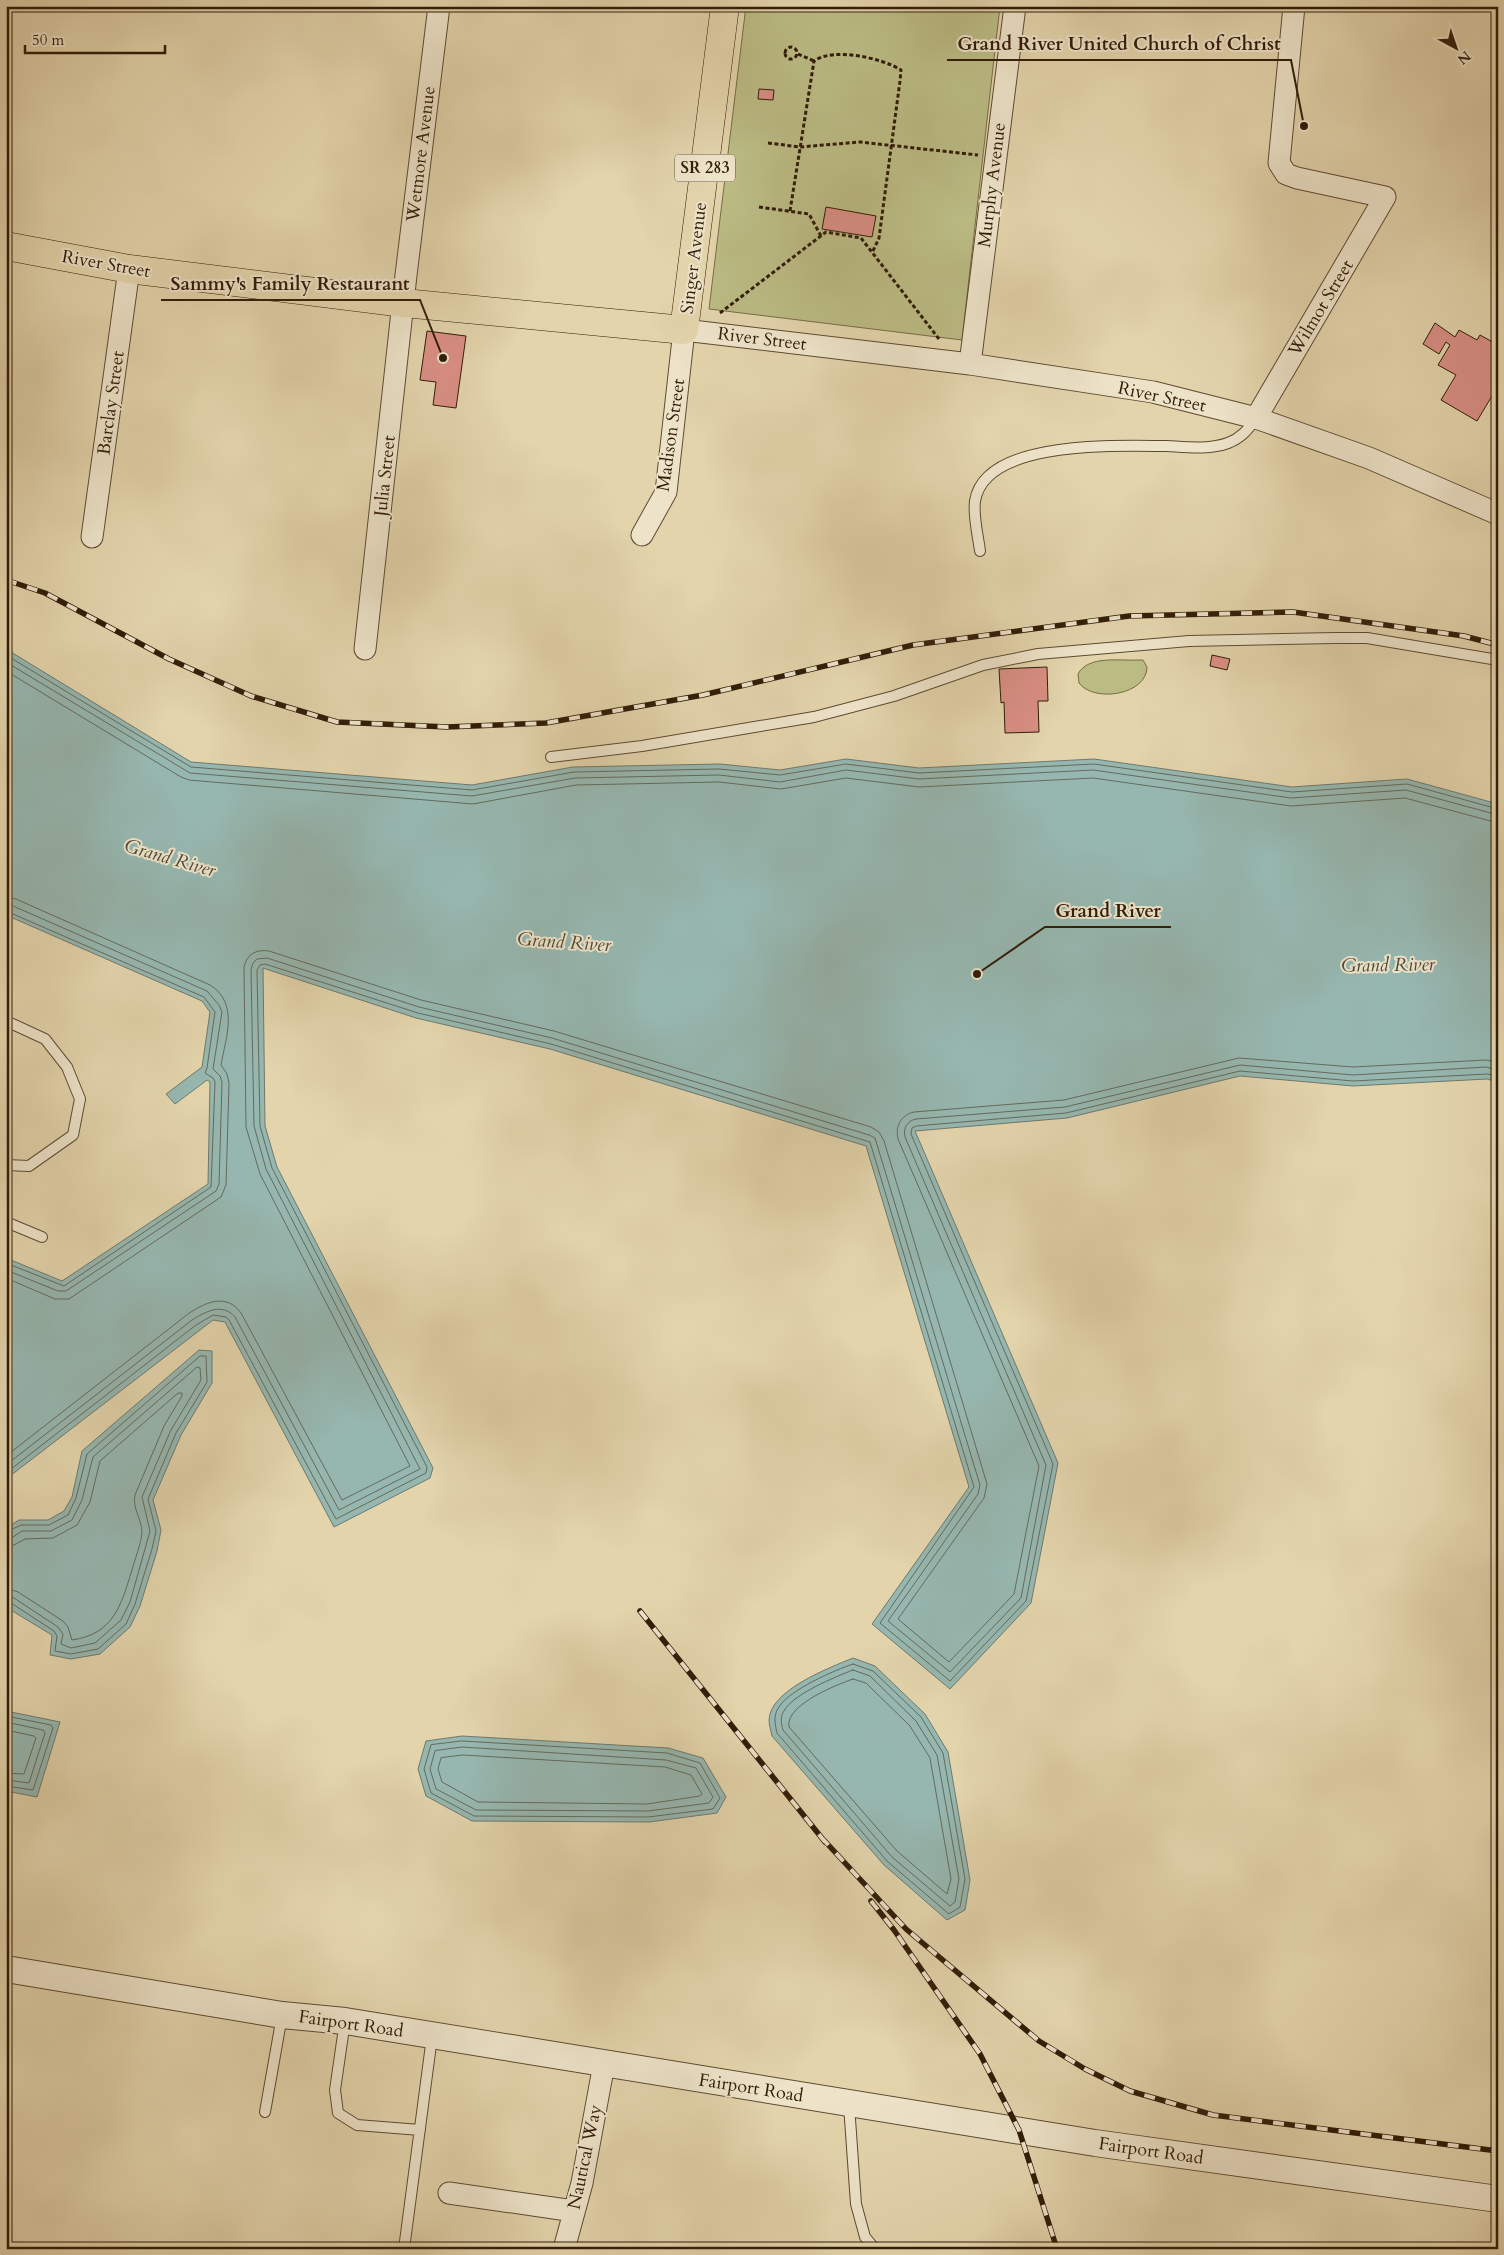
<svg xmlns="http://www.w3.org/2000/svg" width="1504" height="2255" viewBox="0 0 1504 2255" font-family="Cardo,serif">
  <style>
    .green { fill: #bbbb84; stroke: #766c46 }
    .water { fill: #96b7b0; stroke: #6e796d }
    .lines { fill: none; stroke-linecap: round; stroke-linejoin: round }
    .shore { stroke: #646a5c; stroke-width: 1 }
    .building { fill: #d98f85; stroke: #311c08 }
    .service-casing { stroke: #5e4a31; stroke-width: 12 }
    .minor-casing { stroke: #5e4a31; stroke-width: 23 }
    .tertiary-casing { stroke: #5e4a31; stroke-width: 28 }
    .primary-casing { stroke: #311c08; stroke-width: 29 }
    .path { stroke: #311c08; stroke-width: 3; stroke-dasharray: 4 2.5; stroke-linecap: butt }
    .service { stroke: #ede3c9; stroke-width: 10 }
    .minor { stroke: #ede3c9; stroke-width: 21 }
    .tertiary { stroke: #ede3c9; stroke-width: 26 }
    .primary { stroke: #e3d4ac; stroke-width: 28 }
    .rail-casing { stroke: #311c08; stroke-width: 5.5 }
    .rail { stroke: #ede3c9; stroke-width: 4; stroke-dasharray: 11; stroke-linecap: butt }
    .labels { text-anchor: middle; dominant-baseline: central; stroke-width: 4; stroke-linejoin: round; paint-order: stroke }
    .shield { fill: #ede3c9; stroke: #695842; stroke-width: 1 }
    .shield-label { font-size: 16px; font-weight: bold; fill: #311c08 }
    .street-label { font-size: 18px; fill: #311c08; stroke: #ede3c9 }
    .water-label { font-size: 19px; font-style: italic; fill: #4f4a3a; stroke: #ede3c9 }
    .leader { fill: none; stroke: #311c08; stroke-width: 2 }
    .callout-dot { fill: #311c08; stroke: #ede3c9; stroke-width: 2 }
    .callout-label { font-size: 19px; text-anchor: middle; font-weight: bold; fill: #311c08; stroke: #ede3c9; stroke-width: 4; stroke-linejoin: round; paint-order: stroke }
  </style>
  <rect width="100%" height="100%" fill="#e3d4ac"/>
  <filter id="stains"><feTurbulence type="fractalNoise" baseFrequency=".004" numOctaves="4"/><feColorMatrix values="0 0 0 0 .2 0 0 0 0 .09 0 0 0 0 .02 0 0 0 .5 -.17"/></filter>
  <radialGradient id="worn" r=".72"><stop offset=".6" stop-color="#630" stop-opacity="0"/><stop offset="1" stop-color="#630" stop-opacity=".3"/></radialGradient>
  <path class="green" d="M 746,6 L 1000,6 L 962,340 L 709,309 Z
    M 1139,660 L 1143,660 L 1147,667 C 1147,695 1094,703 1079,683 L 1078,674 C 1088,655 1120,661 1139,660 Z"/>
  <path class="water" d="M 6,649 L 191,762 L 472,785 L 573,767 L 720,764 L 780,770 L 846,759 L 919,768 L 1094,759 L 1292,787 L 1407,779 L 1498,804 L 1498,1082 L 1487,1079 L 1353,1086 L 1240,1076 L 1067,1118 L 915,1131 L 1058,1463 L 1031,1603 L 950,1689 L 872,1624 L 969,1487 L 866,1146 L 550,1049 L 416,1018 L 263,968 L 265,1126 L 277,1167 L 433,1468 L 430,1478 L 334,1527 L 225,1322 L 213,1320 L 6,1479 L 6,1258 L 62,1281 L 208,1184 L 210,1082 L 207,1080 L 175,1104 L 166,1094 L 202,1067 L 210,1012 L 202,1001 L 6,915 Z
    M 199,1350 L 212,1351 L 212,1383 L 181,1435 L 153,1500 L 161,1530 L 157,1551 L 140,1606 L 130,1627 L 100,1654 L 71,1659 L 50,1655 L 52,1635 L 9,1609 L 6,1604 L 6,1528 L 19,1520 L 48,1520 L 64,1511 L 72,1497 L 82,1451 Z
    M 853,1658 L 875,1666 L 925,1714 L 948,1752 L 970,1880 L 965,1910 L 947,1920 L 884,1865 L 772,1736 C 771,1731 769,1725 769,1720 C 770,1690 829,1668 853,1658 Z
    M 6,1711 L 60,1722 L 37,1797 L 6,1791 Z
    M 462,1736 L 668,1748 L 703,1758 L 726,1797 L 717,1813 L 649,1822 L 472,1821 L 426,1796 L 418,1769 L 426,1741 Z"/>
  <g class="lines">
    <path class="shore" d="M 6,655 L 191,767 L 472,790 L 574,772 L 719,769 L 780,775 L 846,764 L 919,773 L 1094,764 L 1292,792 L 1407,784 L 1498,809
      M 6,662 L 190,773 L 472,796 L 575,778 L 719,775 L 780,782 L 846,770 L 919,779 L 1093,770 L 1291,798 L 1406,790 L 1498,815
      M 6,671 L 181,777 L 189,780 L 473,804 L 576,785 L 719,782 L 781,789 L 846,778 L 919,787 L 1093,778 L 1291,806 L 1405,798 L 1498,823
      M 6,897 L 16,899 L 210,985 C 239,1003 226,1037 221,1065 L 227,1074 L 229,1083 L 226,1185 L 221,1197 L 69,1299 L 55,1299 L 6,1278
      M 6,905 L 13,906 L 207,991 L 219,1005 L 222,1012 L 213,1069 L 220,1076 L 222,1082 L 219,1184 L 216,1191 L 66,1291 L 58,1291 L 6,1270
      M 6,911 L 204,997 L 215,1012 L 207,1068 L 205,1073 L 213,1078 L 215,1082 L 211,1187 L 64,1286 L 6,1263
      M 6,1456 L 188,1314 C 204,1303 226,1292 241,1313 L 342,1500 L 410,1466 L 260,1174 L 246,1127 L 244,967 C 247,954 256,949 269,951 L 421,1000 L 554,1031 L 871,1127 L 879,1132 L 884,1141 L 987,1484 L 984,1498 L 898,1619 L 949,1662 L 1014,1594 L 1039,1466 L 898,1139 C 895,1126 901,1115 914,1112 L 1064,1100 L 1239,1058 L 1353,1067 L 1486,1060 L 1498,1062
      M 6,1465 L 192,1320 C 205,1312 222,1302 235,1317 L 339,1510 L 420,1469 L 266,1169 L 254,1126 L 251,970 L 253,963 L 257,959 L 267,958 L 419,1007 L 552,1038 L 869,1135 L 875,1138 L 980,1485 L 978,1494 L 888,1621 L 950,1672 L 1021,1598 L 1046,1465 L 905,1137 C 903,1128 907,1121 916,1119 L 1065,1107 L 1240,1065 L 1353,1075 L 1486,1067 L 1498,1070
      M 6,1473 L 196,1325 L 213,1315 L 226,1317 L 229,1320 L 336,1519 L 426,1473 L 427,1467 L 272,1168 L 260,1126 L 257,970 L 260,965 L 265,964 L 418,1013 L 551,1044 L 870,1142 L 974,1487 L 880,1623 L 950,1681 L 1026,1601 L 1053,1464 L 911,1134 L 912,1128 L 916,1126 L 1066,1113 L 1240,1071 L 1353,1081 L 1487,1074 L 1498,1076
      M 6,1532 L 21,1525 L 49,1525 L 68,1515 L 76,1498 L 87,1454 L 200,1356 L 206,1356 L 207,1382 L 176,1433 L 148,1499 L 156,1531 L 152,1549 L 135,1604 L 126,1624 L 98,1649 L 71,1654 L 55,1651 L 57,1636 L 54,1631 L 11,1603 L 6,1602
      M 6,1539 L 13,1537 L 22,1531 L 51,1531 L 72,1520 L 82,1500 L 93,1457 L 197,1367 L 200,1368 L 201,1380 L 171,1430 L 142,1497 L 150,1531 L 130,1602 L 121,1620 L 95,1643 L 71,1648 L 61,1644 L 63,1634 L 58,1627 L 14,1598 L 6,1596
      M 6,1546 L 14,1545 L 25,1539 L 53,1538 L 77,1525 L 90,1502 L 100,1461 L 178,1393 L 182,1393 L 182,1396 L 164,1426 L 135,1495 C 132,1508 142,1520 142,1532 C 141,1545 135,1558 132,1570 C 121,1605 114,1634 72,1640 L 68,1627 L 63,1621 L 18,1592 L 6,1588
      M 853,1664 L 873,1671 L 921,1717 L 943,1753 L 965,1879 L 960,1907 L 949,1914 L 887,1861 L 777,1733 C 775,1724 773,1715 779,1707 C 789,1690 835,1670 853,1664 Z
      M 853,1670 L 870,1676 L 916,1721 L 937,1755 L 959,1879 L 955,1902 L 950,1906 L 892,1857 L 783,1730 C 781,1723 780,1717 784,1711 C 793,1694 835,1677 853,1670 Z
      M 853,1679 L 866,1683 L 910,1726 L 930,1758 L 951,1879 L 947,1894 L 897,1851 L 789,1727 C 785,1705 836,1685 853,1679 Z
      M 6,1716 L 51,1725 L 53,1728 L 33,1790 L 6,1786
      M 6,1722 L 43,1730 L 45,1733 L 29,1783 L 6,1780
      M 6,1730 L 34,1736 L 36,1738 L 24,1774 L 6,1773
      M 462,1741 L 667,1753 L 700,1763 L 720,1798 L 713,1809 L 648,1817 L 474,1816 L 431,1793 L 424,1769 L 431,1745 Z
      M 462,1747 L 666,1760 L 696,1768 L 713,1797 L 709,1803 L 648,1811 L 476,1810 L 436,1789 L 430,1769 L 435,1751 Z
      M 463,1755 L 665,1767 L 691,1775 L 702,1794 L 700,1796 L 647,1804 L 478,1802 L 442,1782 L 438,1769 L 441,1758 Z"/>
  </g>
  <path class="building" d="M 759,89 L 774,90 L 773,100 L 758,99 Z
    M 826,207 L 876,216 L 872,237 L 822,229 Z
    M 1435,323 L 1455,337 L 1459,330 L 1477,340 L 1480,335 L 1498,345 L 1498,400 L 1492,396 L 1477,421 L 1441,400 L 1456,375 L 1438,365 L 1450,345 L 1446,342 L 1439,354 L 1423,344 Z
    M 427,331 L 466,336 L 456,408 L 433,405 L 436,382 L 420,380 Z
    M 1212,655 L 1230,659 L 1227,670 L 1210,666 Z
    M 1047,667 L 1048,701 L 1038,701 L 1039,732 L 1005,733 L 1004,702 L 1001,703 L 999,669 Z"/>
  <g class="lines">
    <defs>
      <path id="service" d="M 980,551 C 978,535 973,517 975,501 C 985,439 1119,446 1167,446 C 1186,447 1209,450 1228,443 C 1241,438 1248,430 1256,418
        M 551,757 L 642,746 L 814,717 L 894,696 L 983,665 L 1038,654 L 1189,641 L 1335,638 L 1367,638 L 1498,660
        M 6,1021 L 45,1039 L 67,1067 L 80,1099 L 73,1135 L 29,1166 L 6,1165
        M 6,1222 L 42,1237
        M 345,2021 L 335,2090 L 338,2113 L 357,2125 L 420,2130
        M 849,2105 L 856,2204 L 865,2237 L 875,2249
        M 265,2112 L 282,2016
        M 404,2249 L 432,2037"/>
      <path id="minor" d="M 970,364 L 1015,6
        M 1256,418 L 1385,197 L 1297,178 L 1286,174 L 1279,163 L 1294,6
        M 642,535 L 666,492 L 684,330 L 970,364 L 1153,392 L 1256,418 L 1369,458 L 1498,514
        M 92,537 L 129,269
        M 365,649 L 406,275 L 439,6
        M 449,2193 L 574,2211
        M 564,2249 L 582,2183 L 604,2064"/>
      <path id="tertiary" d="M 6,1969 L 282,2015 L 345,2021 L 1095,2143 L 1498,2199"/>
      <path id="primary" d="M 6,246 L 129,269 L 404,303 L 684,330 L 725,6"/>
    </defs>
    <use href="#service" class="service-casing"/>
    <use href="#minor" class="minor-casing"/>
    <use href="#tertiary" class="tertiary-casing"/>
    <use href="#primary" class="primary-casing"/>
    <path class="path" d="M785 53a6 6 0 1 1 12 0a6 6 0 1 1-12 0Z
      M 798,54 L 814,61
      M 768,143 L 800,147 L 860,142 L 978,155
      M 759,207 L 809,214 L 821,236
      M 790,211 L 814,61 C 833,47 882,58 901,70 L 900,81 L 879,238 L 872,253
      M 720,313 L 826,232 L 861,238 L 939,339"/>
    <use href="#service" class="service"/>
    <use href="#minor" class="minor"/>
    <use href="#tertiary" class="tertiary"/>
    <use href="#primary" class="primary"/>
    <defs>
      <path id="rail" d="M 6,580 L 45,593 L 169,659 L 251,696 L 337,722 L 447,727 L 546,723 L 703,695 L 913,645 L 1129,616 L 1293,612 L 1464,636 L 1498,645
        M 640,1611 L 825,1842
        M 821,1837 L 906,1929 L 1039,2041 L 1085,2069 L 1130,2091 L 1213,2115 L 1498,2151
        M 871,1901 L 894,1930 L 980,2054 L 1019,2130 L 1057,2249"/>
    </defs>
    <use href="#rail" class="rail-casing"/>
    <use href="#rail" class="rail"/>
  </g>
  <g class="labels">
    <rect class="shield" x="675" y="154.5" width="60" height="27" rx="4"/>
    <g class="shield-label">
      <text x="705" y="168">SR 283</text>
    </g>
    <g class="street-label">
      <text transform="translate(421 154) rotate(-83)">Wetmore Avenue</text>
      <text transform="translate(992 185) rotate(-83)">Murphy Avenue</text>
      <text transform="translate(694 258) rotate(-83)">Singer Avenue</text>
      <text transform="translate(106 264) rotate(10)">River Street</text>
      <text transform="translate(1321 308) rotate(-59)">Wilmot Street</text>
      <text transform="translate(762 339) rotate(7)">River Street</text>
      <text transform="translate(1162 397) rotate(12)">River Street</text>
      <text transform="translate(111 403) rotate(-82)">Barclay Street</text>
      <text transform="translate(671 435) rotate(-82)">Madison Street</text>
      <text transform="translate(385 476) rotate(-84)">Julia Street</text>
      <text transform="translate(351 2024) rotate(8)">Fairport Road</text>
      <text transform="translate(751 2088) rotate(9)">Fairport Road</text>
      <text transform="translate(1151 2151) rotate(8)">Fairport Road</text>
      <text transform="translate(585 2157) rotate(-78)">Nautical Way</text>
    </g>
    <g class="water-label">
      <text transform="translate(170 858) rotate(16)">Grand River</text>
      <text transform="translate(564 942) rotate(4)">Grand River</text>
      <text transform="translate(1388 965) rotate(-1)">Grand River</text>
    </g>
  </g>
  <path class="leader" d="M1304 126L1291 60H947M443 358L420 300H161M977 974L1045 927H1171"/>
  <g class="callout-dot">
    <circle cx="1304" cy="126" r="5"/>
    <circle cx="443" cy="358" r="5"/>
    <circle cx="977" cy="974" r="5"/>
  </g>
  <g class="callout-label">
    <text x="1119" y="50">Grand River United Church of Christ</text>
    <text x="290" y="290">Sammy's Family Restaurant</text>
    <text x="1108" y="917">Grand River</text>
  </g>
  <rect width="1504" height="2255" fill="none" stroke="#e3d4ac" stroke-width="25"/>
  <rect x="8" y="8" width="1489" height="2240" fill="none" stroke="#311c08" stroke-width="2.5"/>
  <rect x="12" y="12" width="1479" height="2230" fill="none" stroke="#311c08"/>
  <g transform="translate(1456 48) rotate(140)" stroke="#ede3c9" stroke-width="4" paint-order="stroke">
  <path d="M0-4L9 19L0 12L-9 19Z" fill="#311c08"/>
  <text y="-8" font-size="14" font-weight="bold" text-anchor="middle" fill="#311c08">N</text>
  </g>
  <path d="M25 45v8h140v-8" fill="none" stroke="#311c08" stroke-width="2.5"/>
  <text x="32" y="45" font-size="15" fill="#311c08" stroke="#ede3c9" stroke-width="4" paint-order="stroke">50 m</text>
  <rect width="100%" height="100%" filter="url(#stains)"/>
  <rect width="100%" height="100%" fill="url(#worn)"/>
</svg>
